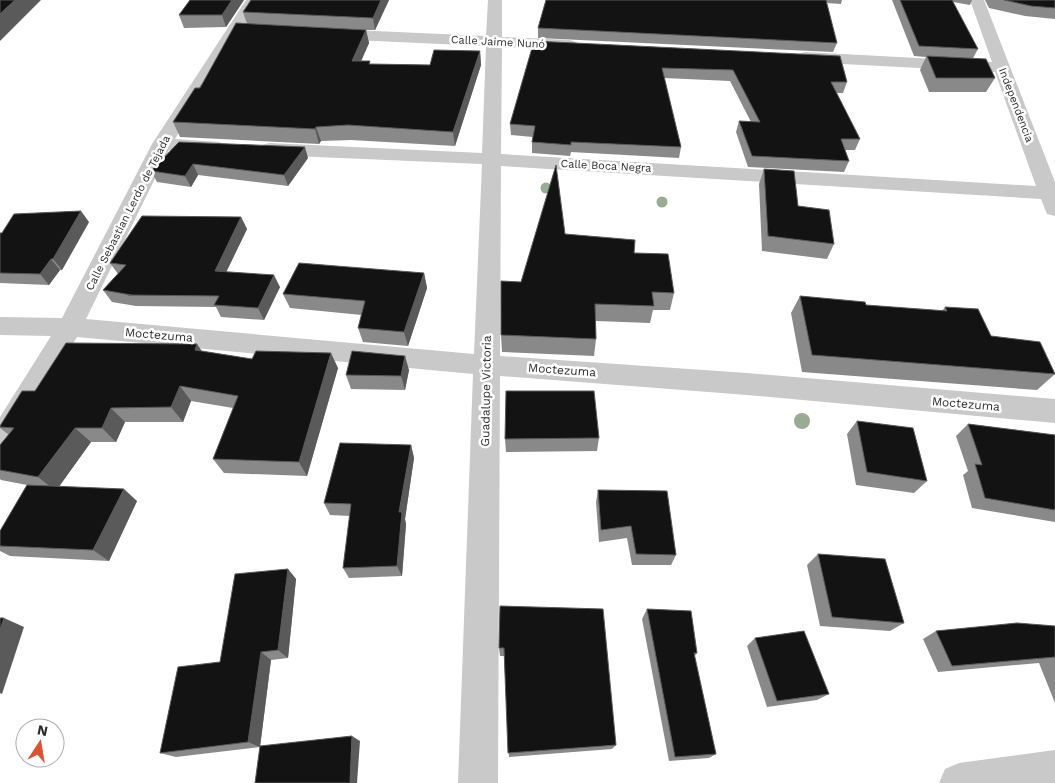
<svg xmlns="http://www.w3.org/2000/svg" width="1055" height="783" viewBox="0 0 1055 783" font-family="'Work Sans',sans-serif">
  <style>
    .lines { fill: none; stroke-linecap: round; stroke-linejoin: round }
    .minor { fill: #c9c9c9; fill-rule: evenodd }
    .tree { fill: #98ab93 }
    .wall { fill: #898989 }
    .shaded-wall { fill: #5a5a5a }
    .building { fill: #131313; stroke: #5a5a5a }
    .labels { text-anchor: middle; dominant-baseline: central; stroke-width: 5; stroke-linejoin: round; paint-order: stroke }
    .far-street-label { font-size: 11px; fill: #2c2c2c; stroke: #fff }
    .street-label { font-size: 12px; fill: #2c2c2c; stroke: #fff }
  </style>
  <rect width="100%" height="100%" fill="#fff"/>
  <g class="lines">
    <path class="minor" d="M 246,0 L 260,0 L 175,139 L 220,142 L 223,146 L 220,150 L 213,152 L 169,150 L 86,319 L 474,354 L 482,164 L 269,155 L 262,153 L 259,149 L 262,145 L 269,143 L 482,153 L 486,46 L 330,39 L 325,37 L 322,34 L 325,31 L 330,29 L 486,36 L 488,0 L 502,0 L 502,37 L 570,40 L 576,42 L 578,45 L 576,48 L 570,50 L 502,47 L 501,154 L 1036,186 L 995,72 L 805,62 L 799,60 L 797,57 L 799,54 L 805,52 L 992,62 L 970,0 L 984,0 L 1055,182 L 1055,216 L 1047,214 L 1041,199 L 501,166 L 500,356 L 747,373 L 1055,399 L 1055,423 L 747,395 L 500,376 L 498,783 L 458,783 L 473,374 L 77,337 L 10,451 L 0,454 L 0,417 L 51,336 L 0,335 L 0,317 L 62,318 L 152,144 Z
      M 1055,750 L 1055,783 L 939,783 L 945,769 L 959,763 Z"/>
  </g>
  <g class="tree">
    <circle cx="546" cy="188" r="5.5"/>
    <circle cx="662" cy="202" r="5.5"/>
    <circle cx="802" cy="421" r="8"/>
  </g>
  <path class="wall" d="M 244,0 L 226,27 L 184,28 L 179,15 Z
    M 389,0 L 375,30 L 366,30 L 369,43 L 361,61 L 371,64 L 430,65 L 480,51 L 481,65 L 455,146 L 351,140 L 321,141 L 319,144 L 180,137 L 173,122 L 247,24 L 243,12 Z
    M 546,0 L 842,0 L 841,4 L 826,3 L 837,43 L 833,52 L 538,38 L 538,28 Z
    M 892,0 L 972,0 L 970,5 L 953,2 L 978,49 L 973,58 L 995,78 L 986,92 L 929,92 L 920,70 L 926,57 L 914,56 Z
    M 985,0 L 1055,0 L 1055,19 L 1025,16 L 989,8 Z
    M 534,41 L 847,82 L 843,93 L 836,93 L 860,139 L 855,150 L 845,150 L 849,161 L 844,172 L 748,167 L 736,132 L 739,121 L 751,122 L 730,81 L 664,78 L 681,147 L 679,158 L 571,152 L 570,156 L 532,153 L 532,142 L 533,137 L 511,135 L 510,124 Z
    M 179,142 L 308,158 L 288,186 L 198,175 L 191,187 L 157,182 L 151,171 Z
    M 764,169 L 834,244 L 827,259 L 762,251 L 759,184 Z
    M 241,217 L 247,229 L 226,272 L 280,287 L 264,320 L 221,317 L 216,307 L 136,306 L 112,302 L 103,290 L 118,274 L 110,263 Z
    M 89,222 L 62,270 L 60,270 L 49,285 L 0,283 L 0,233 Z
    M 565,234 L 634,253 L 674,293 L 670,310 L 653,310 L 650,323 L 596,321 L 596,339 L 594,356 L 502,352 L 501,335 L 521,282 Z
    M 424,273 L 427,288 L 408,346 L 363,342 L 358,328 L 362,315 L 290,308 L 283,294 Z
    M 800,296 L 866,305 L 942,311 L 945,307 L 991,336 L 1055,374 L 1037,390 L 802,372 L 791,313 Z
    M 202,351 L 252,359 L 338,368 L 307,476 L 224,473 L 213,459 L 233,408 L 191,401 L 183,422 L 125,422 L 116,442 L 91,442 L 59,486 L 137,501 L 109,561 L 10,556 L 0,551 L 0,531 L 27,485 L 1,480 L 0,479 L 0,445 L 9,435 L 0,428 L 0,426 L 35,391 Z
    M 409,370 L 405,390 L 351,389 L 346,375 Z
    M 857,421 L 927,481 L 914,493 L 856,485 L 847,434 Z
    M 968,424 L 1055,435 L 1055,522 L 972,508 L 963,475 L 968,471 L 956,436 Z
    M 599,438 L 597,451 L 506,452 L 505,439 Z
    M 411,445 L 414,458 L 405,519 L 406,524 L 402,576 L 349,578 L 343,568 L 350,516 L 330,515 L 324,503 Z
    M 598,490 L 676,555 L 671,565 L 632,565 L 627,538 L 599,542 L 596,502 Z
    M 818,554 L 904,623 L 890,631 L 820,626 L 807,565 Z
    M 288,569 L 296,579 L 288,658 L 271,660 L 260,747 L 176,757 L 160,753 L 220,662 Z
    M 500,606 L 616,745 L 612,749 L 509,757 L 504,656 L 500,656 L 499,648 Z
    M 647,609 L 697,653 L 694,657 L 716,754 L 709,758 L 669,761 L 642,619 Z
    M 1055,626 L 1055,703 L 1039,663 L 938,672 L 923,639 L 936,631 Z
    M 755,638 L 829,694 L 817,700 L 767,707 L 747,646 Z"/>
  <path class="shaded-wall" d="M 15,0 L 41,0 L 0,41 L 0,14 Z
    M 232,0 L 244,0 L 226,27 L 222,15 Z
    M 381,0 L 389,0 L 375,30 L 373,18 Z
    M 366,30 L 369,43 L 355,75 L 352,61 Z
    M 480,51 L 481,65 L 455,146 L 453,132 Z
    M 316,127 L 321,141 L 319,144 L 315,129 Z
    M 305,147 L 308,158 L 288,186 L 284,175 Z
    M 193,164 L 198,175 L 191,187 L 185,176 Z
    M 81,211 L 89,222 L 62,270 L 53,259 Z
    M 241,217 L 247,229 L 221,283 L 215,271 Z
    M 51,259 L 60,270 L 49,285 L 40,274 Z
    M 424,273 L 427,288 L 408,346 L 404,332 Z
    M 274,275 L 280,287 L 264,320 L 258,308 Z
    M 197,344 L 208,360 L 195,350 Z
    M 331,353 L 338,368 L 307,476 L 299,462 Z
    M 405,356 L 409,370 L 405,390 L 401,376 Z
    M 180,386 L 191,401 L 183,422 L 171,407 Z
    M 111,408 L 125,422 L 116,442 L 102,428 Z
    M 75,428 L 91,442 L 56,491 L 38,477 Z
    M 411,445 L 414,458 L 405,519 L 406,524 L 402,576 L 397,566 L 399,512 Z
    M 124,489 L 137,501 L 109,561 L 93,550 Z
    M 288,569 L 296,579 L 288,658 L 278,650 Z
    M 4,618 L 24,627 L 2,694 L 0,693 L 0,630 Z
    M 261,652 L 271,660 L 260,747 L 248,742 Z
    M 352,736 L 360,741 L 357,783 L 350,783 Z"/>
  <path class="building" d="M 0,0 L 15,0 L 0,14 Z
    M 190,0 L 232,0 L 222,15 L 179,15 Z
    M 251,0 L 381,0 L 373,18 L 243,12 Z
    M 546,0 L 826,0 L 837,43 L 538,28 Z
    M 900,0 L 952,0 L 978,49 L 919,46 Z
    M 1004,0 L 1055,0 L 1055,8 L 1031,6 Z
    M 236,23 L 366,30 L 352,61 L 370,61 L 369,64 L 430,65 L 434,50 L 480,51 L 453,132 L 348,125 L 316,127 L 315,129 L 173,122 L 195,88 L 200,88 Z
    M 534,41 L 840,56 L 847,82 L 831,82 L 860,139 L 841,139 L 849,161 L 752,156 L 739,121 L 760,122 L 733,70 L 662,68 L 681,147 L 571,142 L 571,145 L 532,142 L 535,126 L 510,124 Z
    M 927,56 L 986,59 L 995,78 L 936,78 Z
    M 179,142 L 305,147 L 284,175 L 193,164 L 185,176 L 151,171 Z
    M 556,165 L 565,234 L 635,240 L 634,253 L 668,254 L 674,293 L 652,292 L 654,306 L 595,304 L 596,339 L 501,335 L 501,281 L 521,282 Z
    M 764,169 L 794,171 L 798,206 L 829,210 L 834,244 L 768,236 Z
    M 81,211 L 53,259 L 51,259 L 40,274 L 0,273 L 0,233 L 2,233 L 14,214 Z
    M 142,216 L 241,217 L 215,271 L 274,275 L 258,308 L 214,305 L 219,296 L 128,295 L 131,295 L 103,290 L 126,265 L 110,263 Z
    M 299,263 L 424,273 L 404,332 L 358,328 L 365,301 L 283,294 Z
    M 800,296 L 865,302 L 866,305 L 947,311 L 945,307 L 978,309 L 991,336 L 1040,342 L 1055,374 L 812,355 Z
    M 66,343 L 197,344 L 195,350 L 252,359 L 256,351 L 331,353 L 299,462 L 213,459 L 238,396 L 180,386 L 171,407 L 111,408 L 102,428 L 75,428 L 38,477 L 0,470 L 0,445 L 14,428 L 0,427 L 0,426 L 22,391 L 35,391 Z
    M 352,351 L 405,356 L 401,376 L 346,375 Z
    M 506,391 L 594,391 L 599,438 L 505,439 Z
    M 857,421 L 913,428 L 927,481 L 867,472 Z
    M 968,424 L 1055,435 L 1055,510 L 985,498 L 975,464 L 982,465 Z
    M 340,443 L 411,445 L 399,512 L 402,512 L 397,566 L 343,568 L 351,504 L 324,503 Z
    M 27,485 L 124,489 L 93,550 L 0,546 L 0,531 Z
    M 598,490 L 667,491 L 676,555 L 636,554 L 631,526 L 601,530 Z
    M 818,554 L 885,559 L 904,623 L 832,617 Z
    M 288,569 L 278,650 L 261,652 L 248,742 L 160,753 L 178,667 L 220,662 L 235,574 Z
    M 500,606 L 603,609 L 616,745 L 508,753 L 504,648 L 499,648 Z
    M 647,609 L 691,611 L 697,653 L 694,653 L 716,754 L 675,757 Z
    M 0,618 L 4,618 L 0,630 Z
    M 1017,623 L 1055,626 L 1055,657 L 952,666 L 936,631 Z
    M 804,631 L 829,694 L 777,701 L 755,638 Z
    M 352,736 L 350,783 L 255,783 L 260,746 Z"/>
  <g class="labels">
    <g class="far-street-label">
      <text transform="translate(498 42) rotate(3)">Calle Jaime Nunó</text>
      <text transform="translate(1016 105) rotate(69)">Independencia</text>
      <text transform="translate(606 166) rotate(3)">Calle Boca Negra</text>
      <text transform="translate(128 213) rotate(-63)">Calle Sebastian Lerdo de Tejada</text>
    </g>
    <g class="street-label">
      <text transform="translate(159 335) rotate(5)">Moctezuma</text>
      <text transform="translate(562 370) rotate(4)">Moctezuma</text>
      <text transform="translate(486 391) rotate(-89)">Guadalupe Victoria</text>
      <text transform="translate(966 404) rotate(5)">Moctezuma</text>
    </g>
  </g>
  <g transform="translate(40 743) rotate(12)"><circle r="24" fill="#ffffff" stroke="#ababab"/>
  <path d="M0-4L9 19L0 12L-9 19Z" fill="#df5231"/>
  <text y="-8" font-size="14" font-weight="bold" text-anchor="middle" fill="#2c2c2c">N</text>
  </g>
</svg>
